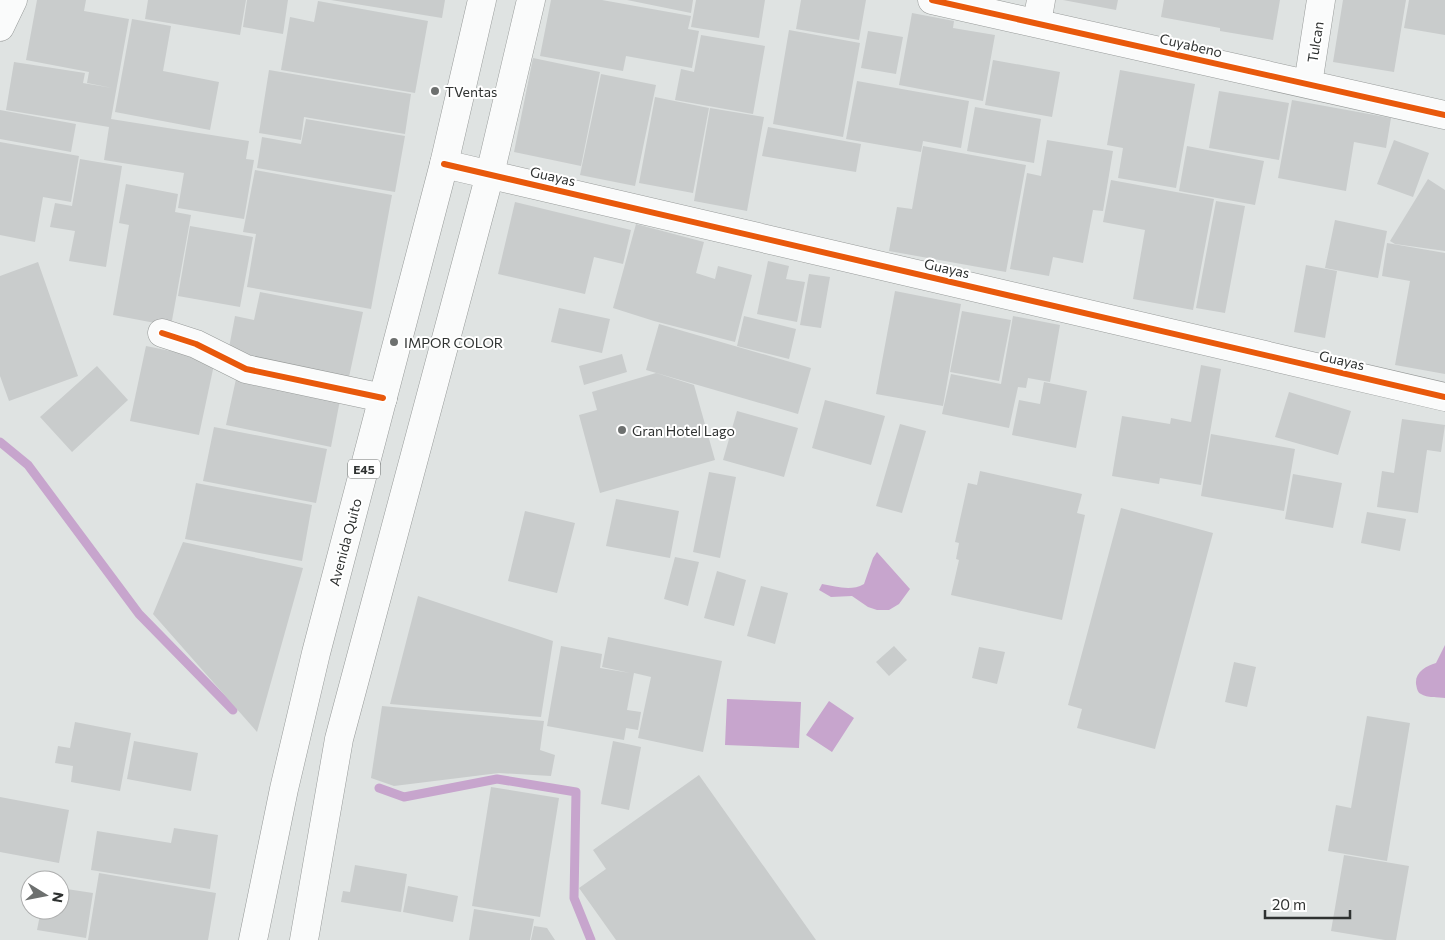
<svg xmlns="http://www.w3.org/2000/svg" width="1445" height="940" viewBox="0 0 1445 940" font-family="Commissioner,sans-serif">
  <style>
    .water { fill: #c7a5cd }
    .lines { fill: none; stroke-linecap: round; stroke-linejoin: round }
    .stream { stroke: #c7a5cd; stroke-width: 9 }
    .building { fill: #c9cccc }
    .minor-casing { stroke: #979a99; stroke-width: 29 }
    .secondary-casing { stroke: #979a99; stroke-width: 29 }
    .trunk-casing { stroke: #979a99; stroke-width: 29 }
    .minor { stroke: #fafbfb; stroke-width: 28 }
    .secondary { stroke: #fafbfb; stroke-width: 28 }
    .trunk { stroke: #fafbfb; stroke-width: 28 }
    .cycleway-casing { stroke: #fff; stroke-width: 9 }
    .cycleway { stroke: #e8590c; stroke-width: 6 }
    .poi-dot { fill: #6d706f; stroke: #fff; stroke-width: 2 }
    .labels { text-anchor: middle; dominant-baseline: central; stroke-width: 4; stroke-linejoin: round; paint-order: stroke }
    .shield { fill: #fff; stroke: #6d706f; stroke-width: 1 }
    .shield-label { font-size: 12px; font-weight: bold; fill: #2f3231 }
    .street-label { font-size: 14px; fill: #2f3231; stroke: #fff }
    .poi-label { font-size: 14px; fill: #2f3231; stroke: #fff; text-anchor: start }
  </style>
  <rect width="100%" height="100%" fill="#dfe3e2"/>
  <path class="water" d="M 877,552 L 910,589 L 899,604 L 889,610 L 877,610 L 868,607 L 852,596 L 831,597 L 819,590 L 822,584 C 836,586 850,592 864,584 L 873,558 Z
    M 1445,645 L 1445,698 C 1438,697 1427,698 1421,694 C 1417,692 1417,688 1416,684 C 1415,672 1426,666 1436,663 Z
    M 727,699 L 801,702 L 799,748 L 725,745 Z
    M 829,701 L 854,718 L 832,752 L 806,735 Z"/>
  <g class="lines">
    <path class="stream" d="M 0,442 L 28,465 L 139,614 L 233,710
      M 379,788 L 404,797 L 497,779 L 576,792 L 574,898 L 591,940"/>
  </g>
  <path class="building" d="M 37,0 L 86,0 L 84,11 L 129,19 L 111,119 L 249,141 L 246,159 L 254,160 L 244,219 L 178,208 L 184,173 L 104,160 L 109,127 L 6,110 L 14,62 L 85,73 L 83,83 L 112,88 L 87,83 L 89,72 L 26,60 Z
    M 148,0 L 246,0 L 240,35 L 145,19 Z
    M 247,0 L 288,0 L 283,34 L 243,27 Z
    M 331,0 L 445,0 L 442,18 Z
    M 551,0 L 602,0 L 691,16 L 688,29 L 699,31 L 692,68 L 626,56 L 623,71 L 540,56 Z
    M 627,0 L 693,0 L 691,13 Z
    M 696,0 L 765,0 L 759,38 L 691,27 Z
    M 801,0 L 866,0 L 859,40 L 796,29 Z
    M 1063,0 L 1118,0 L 1116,10 Z
    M 1164,0 L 1280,0 L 1273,40 L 1220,31 L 1220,28 L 1161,17 Z
    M 1343,0 L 1406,0 L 1394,72 L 1333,62 Z
    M 1409,0 L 1445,0 L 1445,35 L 1404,28 Z
    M 318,1 L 428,21 L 415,93 L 281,70 L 290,17 L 314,22 Z
    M 912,13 L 954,21 L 953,28 L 995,35 L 983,101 L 899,85 Z
    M 132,19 L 171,26 L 163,71 L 219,82 L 210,130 L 115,112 Z
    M 789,30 L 860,43 L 843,137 L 773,124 Z
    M 868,31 L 903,37 L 896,74 L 861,68 Z
    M 701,35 L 765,46 L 753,114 L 675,100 L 681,69 L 694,72 Z
    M 533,58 L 600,72 L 581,166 L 514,152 Z
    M 993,60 L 1060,72 L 1052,117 L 985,105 Z
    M 269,70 L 411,94 L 405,134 L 304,117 L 301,140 L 259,133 Z
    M 1120,70 L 1195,84 L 1176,188 L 1118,178 L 1123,148 L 1107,145 Z
    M 601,74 L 656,85 L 635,186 L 580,175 Z
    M 857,81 L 969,101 L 961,148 L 923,141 L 921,152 L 846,139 Z
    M 1219,91 L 1289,103 L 1279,160 L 1209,148 Z
    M 655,97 L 709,108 L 693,193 L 639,183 Z
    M 1292,100 L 1391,118 L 1386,148 L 1354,142 L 1346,191 L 1278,178 Z
    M 975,107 L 1041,119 L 1034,163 L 967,151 Z
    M 710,108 L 764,117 L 747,211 L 694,201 Z
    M 0,110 L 76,124 L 71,152 L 0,139 Z
    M 306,119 L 405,136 L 395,192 L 257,168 L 262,137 L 301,144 Z
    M 768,127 L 861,144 L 856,172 L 762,156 Z
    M 1047,140 L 1113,151 L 1103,211 L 1093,210 L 1083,263 L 1053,257 L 1049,276 L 1010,269 L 1027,173 L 1041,176 Z
    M 1394,140 L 1429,153 L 1413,197 L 1377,184 Z
    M 0,142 L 79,156 L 71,202 L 43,197 L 35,242 L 0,235 Z
    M 923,146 L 1026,165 L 1006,272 L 889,251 L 897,207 L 912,209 Z
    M 1187,146 L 1264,161 L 1255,205 L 1179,191 Z
    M 80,159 L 122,166 L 106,267 L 69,261 L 75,231 L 50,227 L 55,203 L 72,206 Z
    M 255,170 L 392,195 L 371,309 L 247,287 L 256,234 L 243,232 Z
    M 1428,179 L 1445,190 L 1445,251 L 1395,244 L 1390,241 Z
    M 1111,180 L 1214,199 L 1193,310 L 1133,299 L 1145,230 L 1103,222 Z
    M 126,184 L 178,194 L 175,212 L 191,215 L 171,326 L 113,315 L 129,225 L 119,223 Z
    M 1216,201 L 1245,206 L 1225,313 L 1196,308 Z
    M 515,202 L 631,230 L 623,264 L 594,257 L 585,294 L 498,274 Z
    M 1335,220 L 1387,231 L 1378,278 L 1325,268 Z
    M 636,224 L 704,242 L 696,273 L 715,279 L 718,266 L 752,275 L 735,342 L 654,321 L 613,308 Z
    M 190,226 L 253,237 L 240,307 L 178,296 Z
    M 1387,243 L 1445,253 L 1445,374 L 1395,365 L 1410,281 L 1382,276 Z
    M 768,261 L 789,266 L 786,279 L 805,282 L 797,322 L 757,314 Z
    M 38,262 L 78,376 L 9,401 L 0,376 L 0,276 Z
    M 1306,265 L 1337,271 L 1325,338 L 1294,332 Z
    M 809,274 L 830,277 L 821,328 L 800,325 Z
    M 895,291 L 961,304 L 943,406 L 876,394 Z
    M 260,292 L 363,312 L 349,377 L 228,353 L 235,316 L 254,320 Z
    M 559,308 L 610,319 L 602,353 L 551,342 Z
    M 962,311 L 1011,320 L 999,381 L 950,372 Z
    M 744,316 L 796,329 L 789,359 L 737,346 Z
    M 1013,316 L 1060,325 L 1050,382 L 1028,378 L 1026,388 L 1018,387 L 1009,428 L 942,414 L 951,374 L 1001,384 Z
    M 659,324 L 811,368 L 798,414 L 646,370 Z
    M 146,346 L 215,360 L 199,435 L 130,421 Z
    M 622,354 L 627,372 L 584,385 L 579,366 Z
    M 1201,365 L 1221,369 L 1201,485 L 1160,478 L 1159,484 L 1112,476 L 1122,416 L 1170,424 L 1171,418 L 1191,422 Z
    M 97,366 L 128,400 L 72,452 L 40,417 Z
    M 656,373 L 694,385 L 715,460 L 600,493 L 579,415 L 597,410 L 592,392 Z
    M 236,379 L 340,400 L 331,447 L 226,425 Z
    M 1044,382 L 1087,391 L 1076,448 L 1012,435 L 1019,400 L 1040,404 Z
    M 1289,392 L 1351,411 L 1338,455 L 1275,437 Z
    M 825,400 L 885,416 L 871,465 L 812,448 Z
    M 737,411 L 798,428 L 784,477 L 723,460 Z
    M 1402,419 L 1445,425 L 1441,452 L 1427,450 L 1418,513 L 1377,507 L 1382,471 L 1394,473 Z
    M 900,424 L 926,431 L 902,513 L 876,506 Z
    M 214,427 L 327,449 L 316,503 L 203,481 Z
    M 1211,434 L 1295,449 L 1284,511 L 1201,496 Z
    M 980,471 L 1082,494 L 1077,513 L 1085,515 L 1062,620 L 951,595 L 959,560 L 956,559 L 959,543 L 955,542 L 968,483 L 977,485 Z
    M 709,472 L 736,477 L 720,558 L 693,552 Z
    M 1293,474 L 1342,483 L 1333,528 L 1285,519 Z
    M 196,483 L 312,505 L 302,561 L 185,539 Z
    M 616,499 L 679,511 L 670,558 L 606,546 Z
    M 1121,508 L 1213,533 L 1155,749 L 1077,728 L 1082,709 L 1068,705 Z
    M 525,511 L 575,523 L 557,593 L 508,581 Z
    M 1367,512 L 1406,519 L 1400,551 L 1361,543 Z
    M 183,542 L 303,568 L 257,732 L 153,614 Z
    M 675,557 L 699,562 L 688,606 L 664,599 Z
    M 717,571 L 746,580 L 734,626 L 704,618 Z
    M 761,586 L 788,593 L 775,644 L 747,636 Z
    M 418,596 L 553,641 L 541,717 L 390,704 Z
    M 608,637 L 722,661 L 703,752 L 638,738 L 651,677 L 634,673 L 627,710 L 641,712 L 638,730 L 626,728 L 624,740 L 547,726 L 561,646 L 602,654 L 600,668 L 630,673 L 602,667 Z
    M 894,646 L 907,660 L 889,676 L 876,662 Z
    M 979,647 L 1005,652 L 997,684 L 972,678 Z
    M 1234,662 L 1256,667 L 1247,707 L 1225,702 Z
    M 382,706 L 544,721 L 540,750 L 555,755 L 551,776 L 499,773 L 394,786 L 371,778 Z
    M 1367,716 L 1410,723 L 1387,861 L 1328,851 L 1336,805 L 1351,808 Z
    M 75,722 L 131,733 L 120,791 L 71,782 L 73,766 L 55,763 L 58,746 L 70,748 Z
    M 134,741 L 198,753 L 191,791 L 127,779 Z
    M 613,741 L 641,747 L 629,810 L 601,804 Z
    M 699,775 L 816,940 L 616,940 L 579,888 L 606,869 L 593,850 Z
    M 491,787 L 559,798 L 540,917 L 472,906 Z
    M 0,797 L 69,810 L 59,863 L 0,852 Z
    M 174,828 L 218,835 L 210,889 L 91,870 L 97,831 L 171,843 Z
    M 1344,855 L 1409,866 L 1396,940 L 1385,940 L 1331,931 Z
    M 355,865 L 407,874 L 401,912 L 341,902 L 343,891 L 350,892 Z
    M 99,873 L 216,893 L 208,940 L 88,940 Z
    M 408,886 L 458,896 L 453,922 L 403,912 Z
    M 60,888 L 93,893 L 86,938 L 37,930 L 41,910 L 60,910 Z
    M 474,909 L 534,919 L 530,940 L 469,940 Z
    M 534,926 L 547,928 L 555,940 L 531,940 Z"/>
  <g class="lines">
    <defs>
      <path id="minor" d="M 932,0 L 1445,115
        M 1037,23 L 1041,0
        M 1308,84 L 1321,0
        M 444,164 L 1445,397
        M 162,333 L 196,344 L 246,369 L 383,398"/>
      <path id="secondary" d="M 0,27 L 13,0"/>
      <path id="trunk" d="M 253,940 L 284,789 L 316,653 L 444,164 L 482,0
        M 304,940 L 339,739 L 490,174 L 531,0"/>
    </defs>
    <use href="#minor" class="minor-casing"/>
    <use href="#secondary" class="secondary-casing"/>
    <use href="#trunk" class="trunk-casing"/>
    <use href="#minor" class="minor"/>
    <use href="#secondary" class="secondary"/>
    <use href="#trunk" class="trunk"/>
    <defs>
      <path id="cycleway" d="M 932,0 L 1445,115
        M 444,164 L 1445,397
        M 162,333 L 196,344 L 246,369 L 383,398"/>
    </defs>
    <use href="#cycleway" class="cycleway-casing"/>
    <use href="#cycleway" class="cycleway"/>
  </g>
  <g class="poi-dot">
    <circle cx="435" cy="91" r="5"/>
    <circle cx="394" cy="342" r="5"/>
    <circle cx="622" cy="430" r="5"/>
  </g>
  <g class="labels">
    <rect class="shield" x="348" y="459.5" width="32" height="19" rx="4"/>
    <g class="shield-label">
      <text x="364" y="469">E45</text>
    </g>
    <g class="street-label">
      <text transform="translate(1315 42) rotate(-81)">Tulcan</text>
      <text transform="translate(1191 45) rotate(13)">Cuyabeno</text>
      <text transform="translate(553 176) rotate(13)">Guayas</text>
      <text transform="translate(947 268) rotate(13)">Guayas</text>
      <text transform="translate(1342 360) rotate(13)">Guayas</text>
      <text transform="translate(345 542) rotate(-75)">Avenida Quito</text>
    </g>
    <g class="poi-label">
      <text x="445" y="91">TVentas</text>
      <text x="404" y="342">IMPOR COLOR</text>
      <text x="632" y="430">Gran Hotel Lago</text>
    </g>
  </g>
  <g transform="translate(45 895) rotate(100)"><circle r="24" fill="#ffffff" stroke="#acadad"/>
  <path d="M0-4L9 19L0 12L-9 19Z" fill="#6d706f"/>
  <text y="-8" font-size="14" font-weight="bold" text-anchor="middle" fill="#2f3231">N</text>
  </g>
  <path d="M1265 910v8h85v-8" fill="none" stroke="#2f3231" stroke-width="2.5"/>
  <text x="1272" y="910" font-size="15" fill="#2f3231" stroke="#ffffff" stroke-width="4" paint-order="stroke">20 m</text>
</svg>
